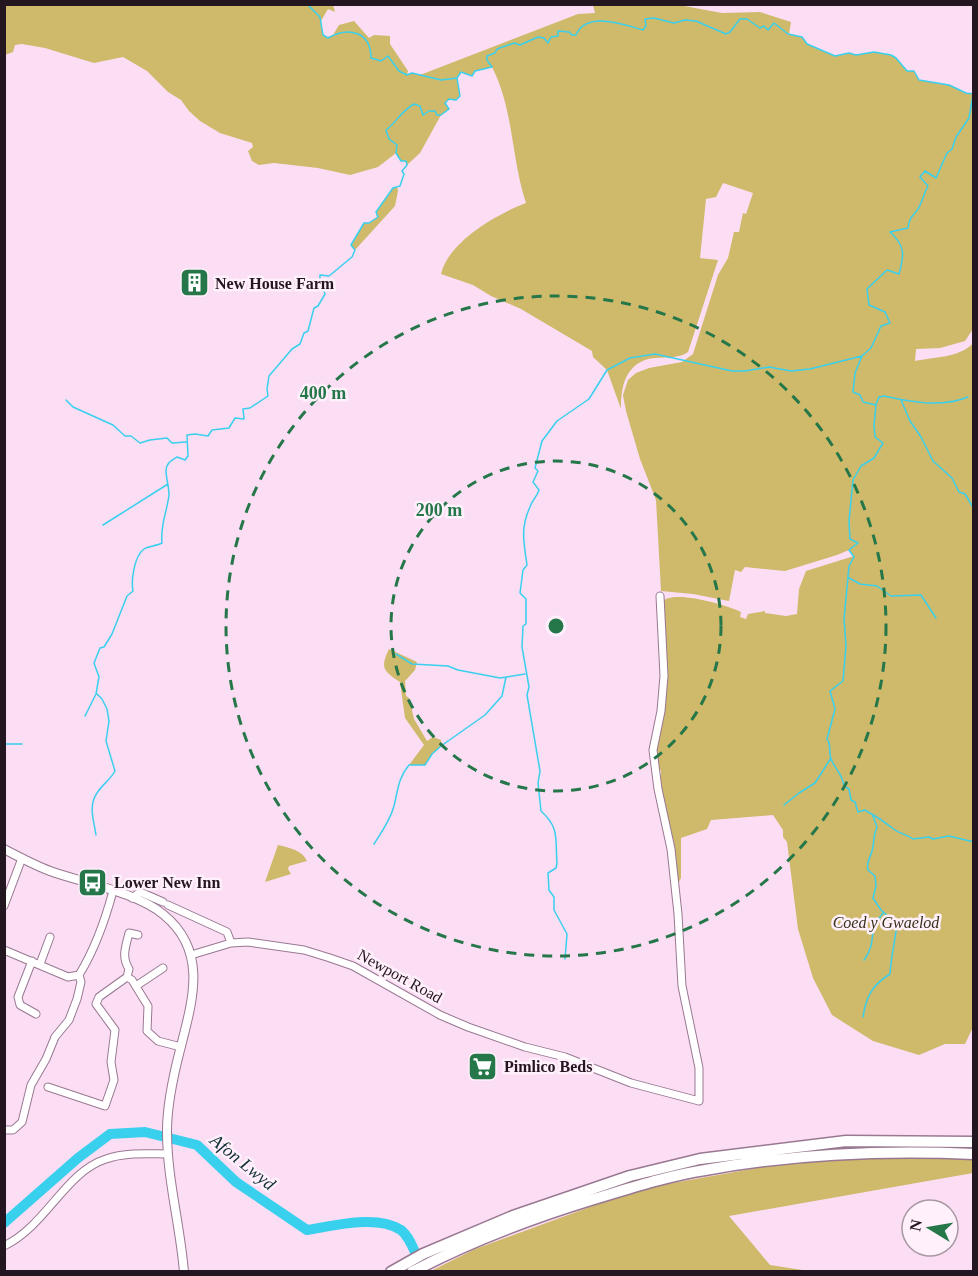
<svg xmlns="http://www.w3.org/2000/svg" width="978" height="1276" viewBox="0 0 978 1276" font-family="'Times New Roman',serif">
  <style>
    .green { fill: #cfb96a }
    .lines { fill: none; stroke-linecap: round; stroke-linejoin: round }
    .stream { stroke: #39d0ee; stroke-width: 1.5 }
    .river { stroke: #39d0ee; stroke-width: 10 }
    .minor-casing { stroke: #997891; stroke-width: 9 }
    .tertiary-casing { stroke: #997891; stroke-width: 10 }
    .trunk-casing { stroke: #997891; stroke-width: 13 }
    .minor { stroke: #fff; stroke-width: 7 }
    .tertiary { stroke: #fff; stroke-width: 8 }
    .trunk { stroke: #fff; stroke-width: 10 }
    .ring { fill: none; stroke: #257749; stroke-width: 3; stroke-dasharray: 10 8 }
    .labels { text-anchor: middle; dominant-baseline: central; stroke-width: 5; stroke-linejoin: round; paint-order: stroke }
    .poi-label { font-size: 16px; font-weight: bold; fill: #231620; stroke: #fff0fb; text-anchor: start }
    .park-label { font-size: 16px; font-style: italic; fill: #363019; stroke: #fff0fb }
    .street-label { font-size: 16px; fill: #231620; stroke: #fff0fb }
    .water-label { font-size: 18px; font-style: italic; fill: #123037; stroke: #fff0fb }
    .centre { fill: #257749; stroke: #fff0fb; stroke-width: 3 }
    .ring-label { font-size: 18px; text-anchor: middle; font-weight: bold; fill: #257749; stroke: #fff0fb; stroke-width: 5; stroke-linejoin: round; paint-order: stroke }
  </style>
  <rect width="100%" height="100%" fill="#fbdef4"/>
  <path class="green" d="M 643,4 L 679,5 L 722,13 L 760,12 L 791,22 L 789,34 L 802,37 L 808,44 L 835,56 L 849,53 L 857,55 L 874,52 L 891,55 L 896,58 L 907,71 L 914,71 L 919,80 L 949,85 L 966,93 L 973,94 L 973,329 L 965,341 L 940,348 L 916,349 L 915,361 C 933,357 960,358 973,343 L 974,1025 L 965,1044 L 945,1044 L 919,1055 L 873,1041 L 832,1015 L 813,978 L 798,929 L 787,842 L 783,837 L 783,830 L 773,815 L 711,820 L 707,829 L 681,838 L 681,878 L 678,884 L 661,792 L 661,771 L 658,766 L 655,749 L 660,727 L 662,602 C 672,589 727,605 741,612 L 740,617 L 746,619 L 748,614 L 765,611 L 765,613 L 786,616 L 797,614 L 799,589 L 806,571 L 854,556 L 849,550 L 837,555 L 785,571 L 745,567 L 741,572 L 735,570 L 729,601 L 693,594 L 661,591 L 656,500 L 640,459 L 626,411 L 623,395 L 628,380 L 636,373 L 649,368 L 682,362 L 693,354 L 718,275 L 728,258 L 734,232 L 739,232 L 743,213 L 746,214 L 753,193 L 723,183 L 716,197 L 706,199 L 700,258 L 718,260 L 688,352 C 675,361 659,355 645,360 C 624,368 621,389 621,409 L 607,370 L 593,357 L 592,351 L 521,309 L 491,296 L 473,285 L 441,274 C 449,241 497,214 526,203 C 511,158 514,110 492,67 L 475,71 L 472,76 L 461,72 L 457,78 L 460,96 L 456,100 L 450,99 L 445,102 L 449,109 L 441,115 L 420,153 L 407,165 L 406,161 L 401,161 L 396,153 L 378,167 L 350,175 L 318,168 L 274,163 L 259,165 L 252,161 L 248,151 L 253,147 L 252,143 L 220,133 L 200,121 L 189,111 L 181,100 L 168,92 L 147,71 L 123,57 L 94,63 L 45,48 L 22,44 L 15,45 L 13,52 L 5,55 L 5,5 L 333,5 L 335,12 L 328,9 L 321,21 L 323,35 L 328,37 L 333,35 L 339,25 L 354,21 L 369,38 L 374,35 L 390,36 L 390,44 L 408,71 L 407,75 L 412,73 L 420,75 L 578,14 L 595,13 L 593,5 Z
    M 397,187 L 398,191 L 395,206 L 355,250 L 351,245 L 364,223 L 369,223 L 377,217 L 376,212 L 393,188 Z
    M 389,649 L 417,662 L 415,670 L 405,681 L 406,696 L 409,698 L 414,719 L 427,741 L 433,737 L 441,740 L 441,746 L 432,754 L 425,765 L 409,765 L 424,745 L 405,718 L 400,682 C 383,671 380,668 389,649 Z
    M 278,845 C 290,848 302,850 307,861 L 289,866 L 288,869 L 291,874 L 265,882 Z
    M 903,1156 L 973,1159 L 973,1173 L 729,1216 L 770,1265 L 809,1271 L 431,1271 L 475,1249 L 639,1189 L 774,1165 Z"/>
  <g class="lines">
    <path class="stream" d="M 307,4 L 320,17 L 323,35 L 328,38 C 349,26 371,32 371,58 L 381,61 L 388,56 L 399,71 L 407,75 L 412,73 L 441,80 L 457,78
      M 973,95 L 969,118 L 956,137 L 952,149 L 947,153 L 936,178 L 925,171 L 920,177 L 928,186 C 924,193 923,199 920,205 C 916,216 910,213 908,228 L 890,232 C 906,246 904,256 899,274 L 887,270 L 867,289 L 869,305 L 885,312 L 890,323 L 881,326 L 871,348 L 862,356 L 855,373 L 853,392 L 860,395 L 863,402 L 876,405 L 874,425 L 875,437 L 883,443 L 874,458 L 861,466 L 853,480 L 849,521 L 850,539 L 858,543 L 849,550 L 854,557 L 849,566 L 844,619 L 846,646 L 843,681 L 830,691 L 835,709 L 827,739 C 832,745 828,751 831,759 C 835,769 843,775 844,786 L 849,789 L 851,800 L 855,802 L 858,812 L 865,810 C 876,816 885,822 895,830 C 901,834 906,834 913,839 L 929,837 L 933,839 L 949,836 L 974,842
      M 66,400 L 73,407 L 113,425 L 125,436 L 131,436 L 140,443 L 150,440 L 167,438 L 172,443 L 186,442
      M 901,400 L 910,421 L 921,437 L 933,461 L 952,478 L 959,492 L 965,494 L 974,509
      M 876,404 L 879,397 L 884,396 C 911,402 941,408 968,397
      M 103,525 L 168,484
      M 849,578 L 860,584 L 877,586 L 891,596 L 921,595 L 936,618
      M 396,654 L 412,664 L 448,666 L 458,670 L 500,678 L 525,674
      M 85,716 L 96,694 L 99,677 L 94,663 L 100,648 L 104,647 L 112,634 L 127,596 L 133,591 C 131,581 134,556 144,549 C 148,546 157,546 162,543 C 160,525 167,512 169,495 C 169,486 166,478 166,471 C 166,463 172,460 177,457 L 185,460 L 188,456 L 187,435 L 195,434 L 208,436 L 212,430 L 229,428 L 235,418 L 244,419 L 243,409 L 250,408 L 268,396 L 267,389 L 269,376 L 292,349 L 300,344 L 304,333 L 308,331 L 314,308 L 318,306 L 325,294 L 320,283 L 320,275 L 329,276 L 352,257 L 355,250 L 351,245 L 364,223 L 369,223 L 378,217 L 376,212 L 393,188 L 400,186 L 404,174 L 402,171 L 407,165 L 406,161 L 401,161 L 396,153 L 397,145 L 389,139 L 386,130 C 398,121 399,113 414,104 L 420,106 L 423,115 L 429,111 L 435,111 L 437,115 L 441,115 L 449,109 L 445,103 L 449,99 L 456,100 L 460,96 L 457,78 L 461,72 L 472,76 L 475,71 L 492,67 L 487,60 L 487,56 L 495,53 L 497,49 L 514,43 L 520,45 L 538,37 L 544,38 L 548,43 L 551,37 L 558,36 L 558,31 L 569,32 L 572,35 L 576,35 C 586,11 624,24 643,30 L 646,26 L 645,19 L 654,18 L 674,23 L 685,20 L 696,21 L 726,34 L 730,32 L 740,19 L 747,19 L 760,28 L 764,26 L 768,30 L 774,23 L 788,34 L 802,37 L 807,44 L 835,56 L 849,53 L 856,55 L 874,52 L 891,55 L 896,58 L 907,71 L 914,71 L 919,80 L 949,85 L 966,93 L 974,94
      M 4,744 L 22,744
      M 784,805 L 799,793 L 815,783 L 831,758
      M 96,835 C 94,821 88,806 97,793 C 102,785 110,780 115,771 L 106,741 L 109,721 L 107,709 L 102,699 L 97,694
      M 374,844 C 382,831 390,821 394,806 C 398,790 398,778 409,765 L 425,765 L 432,754 L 441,746 L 485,715 L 502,696 L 506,677
      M 565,959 L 567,934 L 554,910 L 554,897 L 549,890 L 548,873 L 556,868 L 557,863 C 555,839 560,828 541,811 L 538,783 L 540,771 L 527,695 L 529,687 L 522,647 L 523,626 L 526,624 L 526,599 L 520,593 L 523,570 L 527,565 C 524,544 520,528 530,507 C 532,500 537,497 539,490 L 533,482 L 538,471 L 535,468 L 542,441 L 557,421 L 589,399 L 607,370 L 630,358 L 655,354 L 732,371 L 745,371 L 769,367 L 791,371 L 810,369 L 862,356
      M 864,960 C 871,951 872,943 873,931 C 874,925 879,918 883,913
      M 863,1017 C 866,997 872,985 890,974 C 891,956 895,941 897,924 L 881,910 L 873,898 L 876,886 L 875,876 L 868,870 C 866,861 870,859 872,851 C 875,842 872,838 877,827 L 873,816"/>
    <path class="river" d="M 4,1223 L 78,1158 L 110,1134 L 145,1132 L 197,1145 L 236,1182 L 307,1230 C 333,1226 377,1214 401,1230 C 410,1237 415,1253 420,1263"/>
    <defs>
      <path id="minor" d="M 132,898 L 140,892 L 163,902
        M 168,905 L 227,932 L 231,943
        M 4,906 L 22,858
        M 4,950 L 68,977 L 79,975
        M 191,955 L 231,943 L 248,942 L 304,950 L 330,958 L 353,966 L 440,1015 L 468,1027 L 525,1047 L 565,1057 L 631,1083 L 699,1101 L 699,1068 L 682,986 L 678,914 L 671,849 L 658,789 L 653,750 L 661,711 L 664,676 L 660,596
        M 32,961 L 18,997 L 20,1005 L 36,1014
        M 40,964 L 50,937
        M 127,977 L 132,980 L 148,1006 L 147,1031 L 158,1041 L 181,1047
        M 127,977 L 129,969 C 121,956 126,946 129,933 L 138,935
        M 136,986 L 163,968
        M 48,1087 L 105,1106 L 114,1080 L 111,1062 L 115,1030 L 96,1004 L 99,997 L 127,977
        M 4,1130 L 13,1130 L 22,1122 L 31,1085 L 46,1059 L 55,1037 L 69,1020 L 77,999 L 81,982 L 79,975 C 95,949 105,921 113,891
        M 4,1246 C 47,1225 65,1172 106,1159 C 125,1152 147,1154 167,1154"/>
      <path id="tertiary" d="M 4,849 C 19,857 34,865 50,871 C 83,883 137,892 164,915 C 209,952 192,1002 180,1050 C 173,1077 167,1104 167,1131 C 167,1179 180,1224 184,1272"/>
      <path id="trunk" d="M 391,1272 L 423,1254 L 513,1216 L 630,1176 L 700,1159 L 846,1141 L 974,1142
        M 412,1272 C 470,1241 532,1218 594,1199 C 631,1188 667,1176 705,1170 C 793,1154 884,1150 974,1154"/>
    </defs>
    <use href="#minor" class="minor-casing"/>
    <use href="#tertiary" class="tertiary-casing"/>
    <use href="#trunk" class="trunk-casing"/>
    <use href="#minor" class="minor"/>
    <use href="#tertiary" class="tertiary"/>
    <use href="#trunk" class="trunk"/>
  </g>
  <g class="ring">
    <circle cx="556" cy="626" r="165"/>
    <circle cx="556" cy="626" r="330"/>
  </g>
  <defs>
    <symbol id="building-square" viewBox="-11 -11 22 22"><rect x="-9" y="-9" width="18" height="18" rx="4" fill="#257749" stroke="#fff0fb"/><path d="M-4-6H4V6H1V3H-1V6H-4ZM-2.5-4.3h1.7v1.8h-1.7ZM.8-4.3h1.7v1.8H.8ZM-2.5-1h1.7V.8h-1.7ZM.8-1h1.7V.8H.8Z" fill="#fff"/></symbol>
    <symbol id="bus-square" viewBox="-11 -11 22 22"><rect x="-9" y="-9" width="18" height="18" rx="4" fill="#257749" stroke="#fff0fb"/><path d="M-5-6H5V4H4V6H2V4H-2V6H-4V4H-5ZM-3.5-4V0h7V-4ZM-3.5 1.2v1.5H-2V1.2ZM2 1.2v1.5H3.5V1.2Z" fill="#fff"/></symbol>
    <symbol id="supermarket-square" viewBox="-11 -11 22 22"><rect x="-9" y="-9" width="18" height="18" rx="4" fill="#257749" stroke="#fff0fb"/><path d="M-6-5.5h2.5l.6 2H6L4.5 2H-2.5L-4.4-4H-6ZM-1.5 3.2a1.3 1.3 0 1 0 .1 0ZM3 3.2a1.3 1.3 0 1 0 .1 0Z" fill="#fff"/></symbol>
  </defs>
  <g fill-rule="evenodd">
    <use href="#building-square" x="178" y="266" width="33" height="33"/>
    <use href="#bus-square" x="76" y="866" width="33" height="33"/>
    <use href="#supermarket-square" x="466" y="1050" width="33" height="33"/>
  </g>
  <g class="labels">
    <g class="poi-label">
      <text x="215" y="283">New House Farm</text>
      <text x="114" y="882">Lower New Inn</text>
      <text x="504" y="1066">Pimlico Beds</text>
    </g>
    <g class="park-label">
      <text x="886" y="922">Coed y Gwaelod</text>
    </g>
    <g class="street-label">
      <text transform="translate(400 976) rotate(29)">Newport Road</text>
    </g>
    <g class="water-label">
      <text transform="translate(243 1162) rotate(39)">Afon Lwyd</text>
    </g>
  </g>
  <circle cx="556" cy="626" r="9" class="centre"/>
  <g class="ring-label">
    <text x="323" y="399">400 m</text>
    <text x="439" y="516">200 m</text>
  </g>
  <rect width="978" height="1276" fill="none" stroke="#231620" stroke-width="12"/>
  <g transform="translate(930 1228) rotate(281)"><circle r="28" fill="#fff0fb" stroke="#a799a3" stroke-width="1.5"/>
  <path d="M0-4.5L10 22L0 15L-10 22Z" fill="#257749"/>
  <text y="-9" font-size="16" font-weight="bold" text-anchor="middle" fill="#231620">N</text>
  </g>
</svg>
